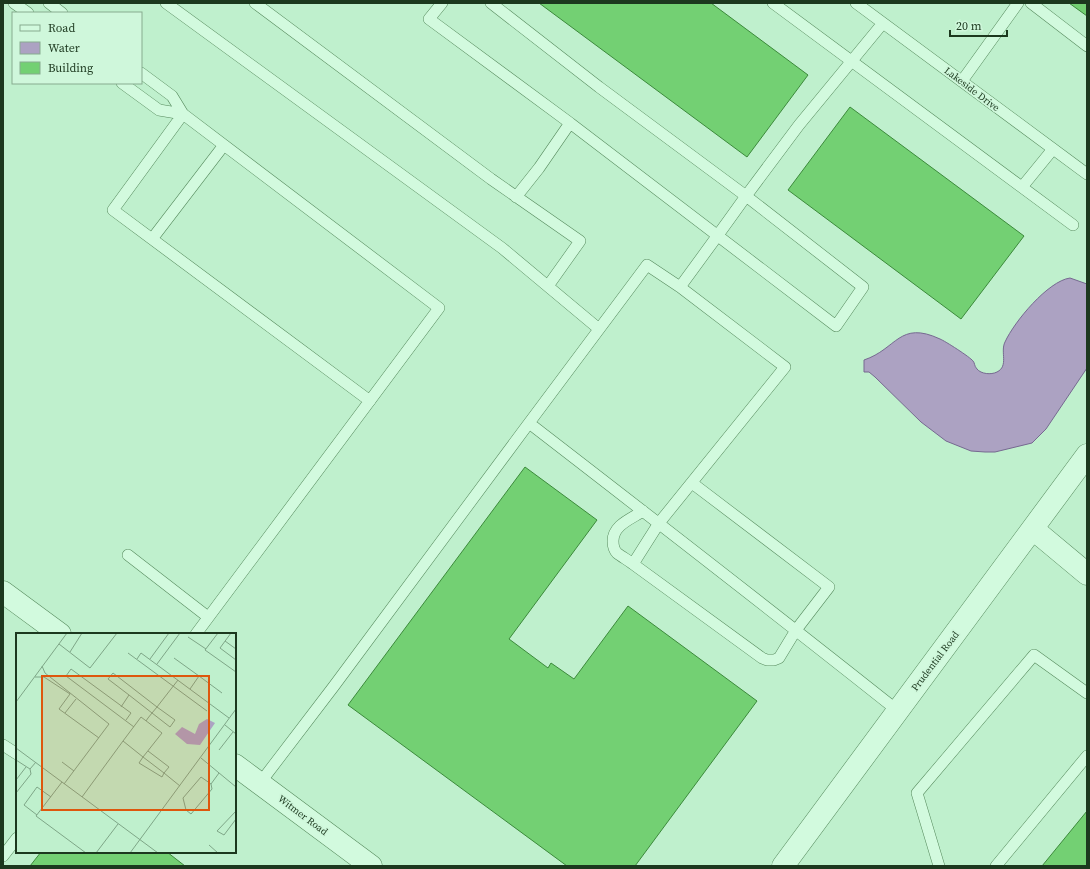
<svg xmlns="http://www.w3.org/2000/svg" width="1090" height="869" viewBox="0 0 1090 869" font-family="'Source Serif 4',serif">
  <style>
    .water { fill: #aca2c2; stroke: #766990 }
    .building { fill: #73d073; stroke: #3c8a3b }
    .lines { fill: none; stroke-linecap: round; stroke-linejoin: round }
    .service-casing { stroke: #568a5d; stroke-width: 12 }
    .minor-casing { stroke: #568a5d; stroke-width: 23 }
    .tertiary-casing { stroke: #568a5d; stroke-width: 23 }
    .service { stroke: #d2fade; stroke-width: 11 }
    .minor { stroke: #d2fade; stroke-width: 22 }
    .tertiary { stroke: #d2fade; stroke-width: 22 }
    .labels { text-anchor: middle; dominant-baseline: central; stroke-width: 3.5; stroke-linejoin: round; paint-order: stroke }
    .street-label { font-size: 10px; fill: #1c381e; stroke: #cff7db }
    .inset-road { fill: none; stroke: #7ea687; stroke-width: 1 }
    .view { fill: #de570d; fill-opacity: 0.15; stroke: #de570d; stroke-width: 2 }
    .inset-edge { fill: none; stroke: #1c381e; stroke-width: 2 }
  </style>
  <rect width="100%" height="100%" fill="#bff0cd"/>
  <path class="water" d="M 1070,278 L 1087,284 L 1087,368 L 1046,429 L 1032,443 L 995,452 L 985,452 L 971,451 L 946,441 L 921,422 L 875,377 L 869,372 L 864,372 L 864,360 C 897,349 899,320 940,339 C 945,341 970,357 973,361 C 975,363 974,366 977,369 C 981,374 991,375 997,372 C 1009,366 1000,352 1005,342 C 1014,322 1048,281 1070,278 Z"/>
  <path class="building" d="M 539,3 L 711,3 L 808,75 L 747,157 Z
    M 1069,3 L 1087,3 L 1087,16 Z
    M 850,107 L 1024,236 L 961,319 L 788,190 Z
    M 525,467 L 597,520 L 509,639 L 548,668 L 551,663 L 574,679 L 628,606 L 757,701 L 635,866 L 567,866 L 348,705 Z
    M 1087,811 L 1087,866 L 1042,866 Z
    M 41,852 L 167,852 L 185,866 L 30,866 Z"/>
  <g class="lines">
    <defs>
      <path id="service" d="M 14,3 L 28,13
        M 49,3 L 62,13
        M 166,3 L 502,248 L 599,329
        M 255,3 L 491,179 L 580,241 L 548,286
        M 442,3 L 429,19 L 570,123 L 539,168 L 516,197
        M 491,3 L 599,87 L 746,196 L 799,125 L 883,23
        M 773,3 L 1073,225
        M 856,3 L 1087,174
        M 1031,3 L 1087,46
        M 141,73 L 172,96 L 183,114 L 439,308 L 196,634
        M 962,81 L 1018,3
        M 122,83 L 159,110 L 183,114
        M 183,114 L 113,210 L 370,401
        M 570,123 L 836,326 L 863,287 L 746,196 C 724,227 702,257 680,287
        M 1022,187 L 1053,149
        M 152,239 L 224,145
        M 692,483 L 829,587 L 796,630 L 779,658 L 774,660 L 767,660 L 762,658 L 633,564 L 659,523 L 785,367 L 680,287 L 647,265 L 529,423 C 652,518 776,614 898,711
        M 128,555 L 208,617
        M 633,564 C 628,560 622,557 617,553 C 614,550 613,545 613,541 C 613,525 631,519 643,511
        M 3,745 L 17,754
        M 260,783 L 334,686 L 529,423
        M 3,856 L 17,838
        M 939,866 L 917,793 L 1034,655 L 1087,693
        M 996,866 L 1087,756"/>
      <path id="minor" d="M 1033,529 L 1087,574
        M 783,866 L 1087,455"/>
      <path id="tertiary" d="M 3,592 L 60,634
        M 235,765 L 371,866"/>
    </defs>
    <use href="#service" class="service-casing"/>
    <use href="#minor" class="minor-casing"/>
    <use href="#tertiary" class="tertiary-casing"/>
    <use href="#service" class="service"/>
    <use href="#minor" class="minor"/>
    <use href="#tertiary" class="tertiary"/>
  </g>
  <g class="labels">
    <g class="street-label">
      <text transform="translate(972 89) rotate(37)">Lakeside Drive</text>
      <text transform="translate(935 661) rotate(-53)">Prudential Road</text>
      <text transform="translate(303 815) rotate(37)">Witmer Road</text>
    </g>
  </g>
  <g transform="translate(16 633)">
    <rect width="220" height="220" fill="#bff0cd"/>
    <path d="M 191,86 L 199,90 L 184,112 L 171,111 L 159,101 L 166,94 L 179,101 L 183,91 Z" fill="#aca2c2"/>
    <path class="inset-road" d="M 202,0 L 189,17 L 220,39M 215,0 L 204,15 L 220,27M 172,4 L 190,16M 209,8 L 220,16M 43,11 L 74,35 L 101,0M 54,19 L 66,0M 112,20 L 191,78M 158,25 L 183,43 L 174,56M 121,26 L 125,20 L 213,85M 134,26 L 153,0M 141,31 L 164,0M 26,33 L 29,40 L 93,91 L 48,151M 183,43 L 206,60M 19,44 L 28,44 L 54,61M 54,61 L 43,76 L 83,105M 113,62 L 136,80 L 154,94 L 159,87 L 141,74 L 136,80 L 132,85 L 130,88M 0,69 L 51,0M 105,74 L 113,62 L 92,46 L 97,40 L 141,74 L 162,47M 49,80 L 60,66M 110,87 L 115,80 L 55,36 L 50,43 L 118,94M 209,92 L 220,101M 0,115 L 142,220M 203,117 L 217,99M 132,118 L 153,134 L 148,140 L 146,144 L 123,130 L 127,124 L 146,100 L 125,84 L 107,108 L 127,124 L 148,140 L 164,153M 185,125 L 220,154M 0,127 L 14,136M 46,129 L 58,138M 0,147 L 10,134M 46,149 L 20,183 L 70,220M 195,151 L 196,156 L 175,181 L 170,177 L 167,165 L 185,144 L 195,151 L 203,140M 0,160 L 15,141 L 14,136 L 20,129M 66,164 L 107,108M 220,178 L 201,198 L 208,202 L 220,186M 21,182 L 8,172 L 21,154 L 35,164M 193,212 L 202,220M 80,220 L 102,191M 114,220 L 220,76"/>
    <path class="view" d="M 26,43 L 193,43 L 193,177 L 26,177 Z"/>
    <rect width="220" height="220" class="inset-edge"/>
  </g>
  <rect width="1090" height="869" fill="none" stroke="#1c381e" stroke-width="8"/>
  <rect x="12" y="12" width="130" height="72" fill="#cff7db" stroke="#87ab8f"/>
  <rect x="20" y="25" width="20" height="6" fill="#d2fade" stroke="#87ab8f"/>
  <text x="48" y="32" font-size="12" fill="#1c381e">Road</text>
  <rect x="20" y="42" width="20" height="12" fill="#aca2c2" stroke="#87ab8f"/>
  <text x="48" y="52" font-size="12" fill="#1c381e">Water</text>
  <rect x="20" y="62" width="20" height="12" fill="#73d073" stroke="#87ab8f"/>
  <text x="48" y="72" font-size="12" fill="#1c381e">Building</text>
  <path d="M950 30v6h57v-6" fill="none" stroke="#1c381e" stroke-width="2"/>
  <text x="956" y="30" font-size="12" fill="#1c381e" stroke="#cff7db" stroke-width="3" paint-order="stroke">20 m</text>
</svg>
